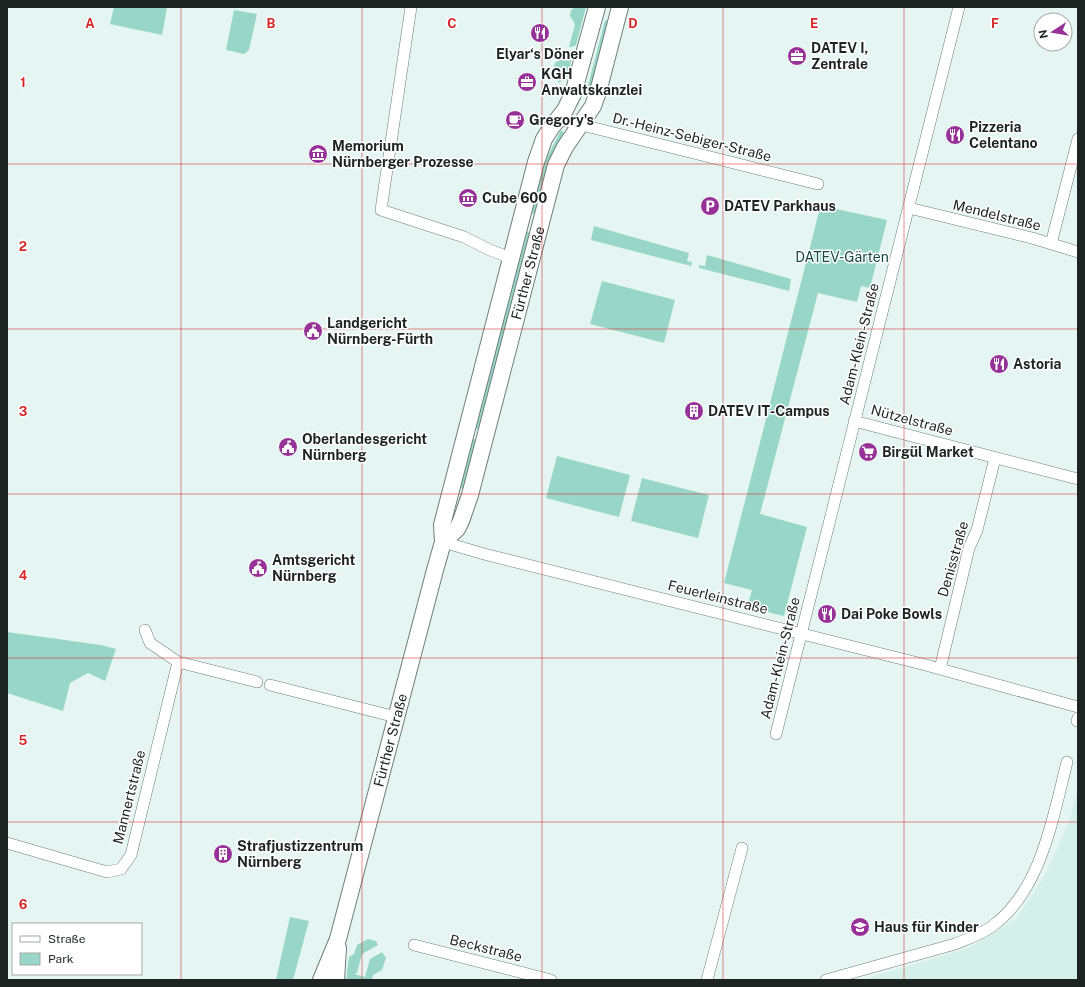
<svg xmlns="http://www.w3.org/2000/svg" width="1085" height="987" viewBox="0 0 1085 987" font-family="'Public Sans',sans-serif">
  <style>
    .built { fill: #d5f0e8 }
    .green { fill: #98d7c7 }
    .lines { fill: none; stroke-linecap: round; stroke-linejoin: round }
    .minor-casing { stroke: #6e7e79; stroke-width: 12 }
    .secondary-casing { stroke: #6e7e79; stroke-width: 18 }
    .minor { stroke: #fff; stroke-width: 11 }
    .secondary { stroke: #fff; stroke-width: 16 }
    .grid { fill: none; stroke: #d62828; stroke-width: 1; stroke-opacity: 0.55 }
    .labels { text-anchor: middle; dominant-baseline: central; stroke-width: 3; stroke-linejoin: round; paint-order: stroke }
    .poi-label { font-size: 14px; font-weight: bold; fill: #1d2422; stroke: #fff; text-anchor: start }
    .street-label { font-size: 14px; fill: #1d2422; stroke: #fff }
    .park-label { font-size: 14px; fill: #184a40; stroke: #fff }
    .grid-label { font-size: 13px; text-anchor: middle; font-weight: bold; fill: #d62828; stroke: #fff; stroke-width: 3; stroke-linejoin: round; paint-order: stroke }
  </style>
  <rect width="100%" height="100%" fill="#e5f6f2"/>
  <path class="built" d="M 1078,787 L 1078,980 L 862,980 L 968,948 L 1016,919 L 1045,875 L 1069,822 Z"/>
  <path class="green" d="M 114,7 L 160,7 L 167,8 L 162,35 L 110,24 Z
    M 576,7 L 586,7 L 576,45 L 572,47 L 569,47 L 575,24 L 570,16 L 571,10 Z
    M 234,10 L 257,14 L 249,50 L 244,54 L 226,50 Z
    M 605,20 L 611,21 L 592,94 L 586,93 Z
    M 566,55 L 572,57 L 568,76 L 559,83 L 552,73 L 555,63 Z
    M 561,130 L 566,135 L 537,214 L 531,213 L 539,179 L 548,155 Z
    M 820,208 L 831,211 L 832,208 L 887,220 L 870,288 L 861,286 L 857,302 L 818,293 L 760,514 L 807,527 L 784,616 L 747,607 L 752,590 L 724,583 Z
    M 594,226 L 689,253 L 687,261 L 692,262 L 691,266 L 591,240 Z
    M 527,232 L 533,233 L 481,430 L 475,428 Z
    M 707,255 L 791,279 L 789,291 L 699,268 L 699,265 L 705,266 Z
    M 602,281 L 675,300 L 664,343 L 590,324 Z
    M 473,439 L 478,440 L 465,489 L 460,488 Z
    M 557,456 L 630,475 L 619,517 L 546,498 Z
    M 642,478 L 709,495 L 698,538 L 631,521 Z
    M 7,632 L 101,645 L 116,649 L 105,681 L 88,673 L 70,683 L 63,711 L 7,693 Z
    M 290,917 L 309,921 L 293,980 L 276,980 Z
    M 368,939 L 376,941 L 378,945 L 362,954 L 357,973 L 354,974 L 365,977 L 370,959 L 382,952 L 386,958 L 382,970 L 373,975 L 372,980 L 346,980 L 349,957 L 354,954 L 357,945 Z"/>
  <g class="lines">
    <defs>
      <path id="minor" d="M 411,7 L 381,210 L 464,237 L 490,250 L 511,258
        M 558,119 L 818,184
        M 909,208 L 1032,238 L 1078,252
        M 1051,244 L 1078,139
        M 854,421 L 1078,479
        M 443,542 L 484,554 L 922,664 L 1078,707
        M 145,630 L 150,643 L 178,662
        M 940,669 L 969,548 L 977,530 L 995,458
        M 270,685 L 396,717
        M 1077,721 L 1078,718
        M 776,734 L 959,7
        M 7,843 L 107,872 L 121,869 L 131,855 L 178,662 L 257,682
        M 414,945 L 551,980
        M 707,980 L 742,848
        M 826,980 L 955,944 C 967,939 980,935 991,927 C 1041,892 1053,817 1067,762"/>
      <g id="secondary">
        <path id="s1" d="M 443,542 L 457,529 L 461,521 L 470,495 L 556,165 L 565,147 L 593,106 L 598,92 L 620,7"/>
        <path id="s2" d="M 321,980 L 338,939 L 435,570 L 443,542 L 442,525 L 536,162 L 544,139 L 551,128 L 565,110 L 573,94 L 597,7"/>
        <path d="M 336,980 L 338,948"/>
      </g>
    </defs>
    <use href="#minor" class="minor-casing"/>
    <use href="#secondary" class="secondary-casing"/>
    <use href="#minor" class="minor"/>
    <use href="#secondary" class="secondary"/>
  </g>
  <path class="grid" d="M 181,7 L 181,980M 362,7 L 362,980M 542,7 L 542,980M 723,7 L 723,980M 904,7 L 904,980M 7,164 L 1078,164M 7,329 L 1078,329M 7,494 L 1078,494M 7,658 L 1078,658M 7,822 L 1078,822"/>
  <defs>
    <symbol id="restaurant-disc" viewBox="-11 -11 22 22"><circle r="9.5" fill="#963197" stroke="#fff"/><path d="M-5-6h1v4h1v-4h1v4h1v-4h1v5L-1.5 .5V6h-2V.5L-5-1ZM5-6V6H3V1.5H1.5Q1.5-4 5-6Z" fill="#fff"/></symbol>
    <symbol id="office-disc" viewBox="-11 -11 22 22"><circle r="9.5" fill="#963197" stroke="#fff"/><path d="M-6-3h4V-5.5h4V-3h4V5H-6ZM-1-4.5V-3h2v-1.5ZM-6 0V1H6V0Z" fill="#fff"/></symbol>
    <symbol id="cafe-disc" viewBox="-11 -11 22 22"><circle r="9.5" fill="#963197" stroke="#fff"/><path d="M-5.5-4.5H6V0H3Q3 3.5 0 3.5H-2.5Q-5.5 3.5-5.5 0ZM3-3.2v2h1.7v-2ZM-6 4.5H4V6H-6Z" fill="#fff"/></symbol>
    <symbol id="museum-disc" viewBox="-11 -11 22 22"><circle r="9.5" fill="#963197" stroke="#fff"/><path d="M0-6L6-3V-2H-6V-3ZM-5-1h2V3h-2ZM-1-1h2V3h-2ZM3-1h2V3H3ZM-6 4H6V6H-6Z" fill="#fff"/></symbol>
    <symbol id="parking-disc" viewBox="-11 -11 22 22"><circle r="9.5" fill="#963197" stroke="#fff"/><path d="M-3.5-5.5H1a3.5 3.5 0 0 1 0 7H-1V5.5H-3.5ZM-1-3.4V-.6H.8a1.4 1.4 0 0 0 0-2.8Z" fill="#fff"/></symbol>
    <symbol id="civic-disc" viewBox="-11 -11 22 22"><circle r="9.5" fill="#963197" stroke="#fff"/><path d="M-.6-6.5H3V-4.5H.6V-3L4-1V1h2V6H-6V1h2V-1L-.6-3ZM-1.2 2.5V6h2.4V2.5Z" fill="#fff"/></symbol>
    <symbol id="building-disc" viewBox="-11 -11 22 22"><circle r="9.5" fill="#963197" stroke="#fff"/><path d="M-4-6H4V6H1V3H-1V6H-4ZM-2.5-4.3h1.7v1.8h-1.7ZM.8-4.3h1.7v1.8H.8ZM-2.5-1h1.7V.8h-1.7ZM.8-1h1.7V.8H.8Z" fill="#fff"/></symbol>
    <symbol id="supermarket-disc" viewBox="-11 -11 22 22"><circle r="9.5" fill="#963197" stroke="#fff"/><path d="M-6-5.5h2.5l.6 2H6L4.5 2H-2.5L-4.4-4H-6ZM-1.5 3.2a1.3 1.3 0 1 0 .1 0ZM3 3.2a1.3 1.3 0 1 0 .1 0Z" fill="#fff"/></symbol>
    <symbol id="school-disc" viewBox="-11 -11 22 22"><circle r="9.5" fill="#963197" stroke="#fff"/><path d="M0-5L7-2L0 1L-7-2ZM-4 1L0 2.5L4 1V4Q0 6-4 4Z" fill="#fff"/></symbol>
  </defs>
  <g fill-rule="evenodd">
    <use href="#restaurant-disc" x="529" y="22" width="22" height="22"/>
    <use href="#office-disc" x="786" y="45" width="22" height="22"/>
    <use href="#office-disc" x="516" y="71" width="22" height="22"/>
    <use href="#cafe-disc" x="504" y="109" width="22" height="22"/>
    <use href="#restaurant-disc" x="944" y="124" width="22" height="22"/>
    <use href="#museum-disc" x="307" y="143" width="22" height="22"/>
    <use href="#museum-disc" x="457" y="187" width="22" height="22"/>
    <use href="#parking-disc" x="699" y="195" width="22" height="22"/>
    <use href="#civic-disc" x="302" y="320" width="22" height="22"/>
    <use href="#restaurant-disc" x="988" y="353" width="22" height="22"/>
    <use href="#building-disc" x="683" y="400" width="22" height="22"/>
    <use href="#civic-disc" x="277" y="436" width="22" height="22"/>
    <use href="#supermarket-disc" x="857" y="441" width="22" height="22"/>
    <use href="#civic-disc" x="247" y="557" width="22" height="22"/>
    <use href="#restaurant-disc" x="816" y="603" width="22" height="22"/>
    <use href="#building-disc" x="212" y="843" width="22" height="22"/>
    <use href="#school-disc" x="849" y="916" width="22" height="22"/>
  </g>
  <g class="labels">
    <g class="poi-label">
      <text x="811" y="48">DATEV I,<tspan x="811" dy="16">Zentrale</tspan></text>
      <text x="540" y="54" text-anchor="middle">Elyar‘s Döner</text>
      <text x="541" y="74">KGH<tspan x="541" dy="16">Anwaltskanzlei</tspan></text>
      <text x="529" y="120">Gregory's</text>
      <text x="969" y="127">Pizzeria<tspan x="969" dy="16">Celentano</tspan></text>
      <text x="332" y="146">Memorium<tspan x="332" dy="16">Nürnberger Prozesse</tspan></text>
      <text x="482" y="198">Cube 600</text>
      <text x="724" y="206">DATEV Parkhaus</text>
      <text x="327" y="323">Landgericht<tspan x="327" dy="16">Nürnberg-Fürth</tspan></text>
      <text x="1013" y="364">Astoria</text>
      <text x="708" y="411">DATEV IT-Campus</text>
      <text x="302" y="439">Oberlandesgericht<tspan x="302" dy="16">Nürnberg</tspan></text>
      <text x="882" y="452">Birgül Market</text>
      <text x="272" y="560">Amtsgericht<tspan x="272" dy="16">Nürnberg</tspan></text>
      <text x="841" y="614">Dai Poke Bowls</text>
      <text x="237" y="846">Strafjustizzentrum<tspan x="237" dy="16">Nürnberg</tspan></text>
      <text x="874" y="927">Haus für Kinder</text>
    </g>
    <g class="street-label">
      <text transform="translate(692 137) rotate(14)">Dr.-Heinz-Sebiger-Straße</text>
      <text transform="translate(997 215) rotate(14)">Mendelstraße</text>
      <text stroke="none"><textPath href="#s1" startOffset="285">Fürther Straße</textPath></text>
      <text transform="translate(859 344) rotate(-76)">Adam-Klein-Straße</text>
      <text transform="translate(912 420) rotate(15)">Nützelstraße</text>
      <text transform="translate(953 559) rotate(-74)">Denisstraße</text>
      <text transform="translate(718 597) rotate(14)">Feuerleinstraße</text>
      <text transform="translate(780 658) rotate(-76)">Adam-Klein-Straße</text>
      <text stroke="none"><textPath href="#s2" startOffset="250">Fürther Straße</textPath></text>
      <text transform="translate(129 797) rotate(-76)">Mannertstraße</text>
      <text transform="translate(486 948) rotate(14)">Beckstraße</text>
    </g>
    <g class="park-label">
      <text x="842" y="257">DATEV-Gärten</text>
    </g>
  </g>
  <g class="grid-label">
    <text x="90" y="28">A</text>
    <text x="271" y="28">B</text>
    <text x="452" y="28">C</text>
    <text x="633" y="28">D</text>
    <text x="814" y="28">E</text>
    <text x="995" y="28">F</text>
    <text x="23" y="87">1</text>
    <text x="23" y="251">2</text>
    <text x="23" y="416">3</text>
    <text x="23" y="580">4</text>
    <text x="23" y="745">5</text>
    <text x="23" y="909">6</text>
  </g>
  <rect width="1085" height="987" fill="none" stroke="#1d2422" stroke-width="16"/>
  <rect x="12" y="923" width="130" height="52" fill="#ffffff" stroke="#a5a7a7"/>
  <rect x="20" y="936" width="20" height="6" fill="#ffffff" stroke="#a5a7a7"/>
  <text x="48" y="943" font-size="12" fill="#1d2422">Straße</text>
  <rect x="20" y="953" width="20" height="12" fill="#98d7c7" stroke="#a5a7a7"/>
  <text x="48" y="963" font-size="12" fill="#1d2422">Park</text>
  <g transform="translate(1053 32) rotate(258)"><circle r="19" fill="#ffffff" stroke="#a5a7a7"/>
  <path d="M0-3L7 15L0 10L-7 15Z" fill="#963197"/>
  <text y="-6" font-size="11" font-weight="bold" text-anchor="middle" fill="#1d2422">N</text>
  </g>
</svg>
